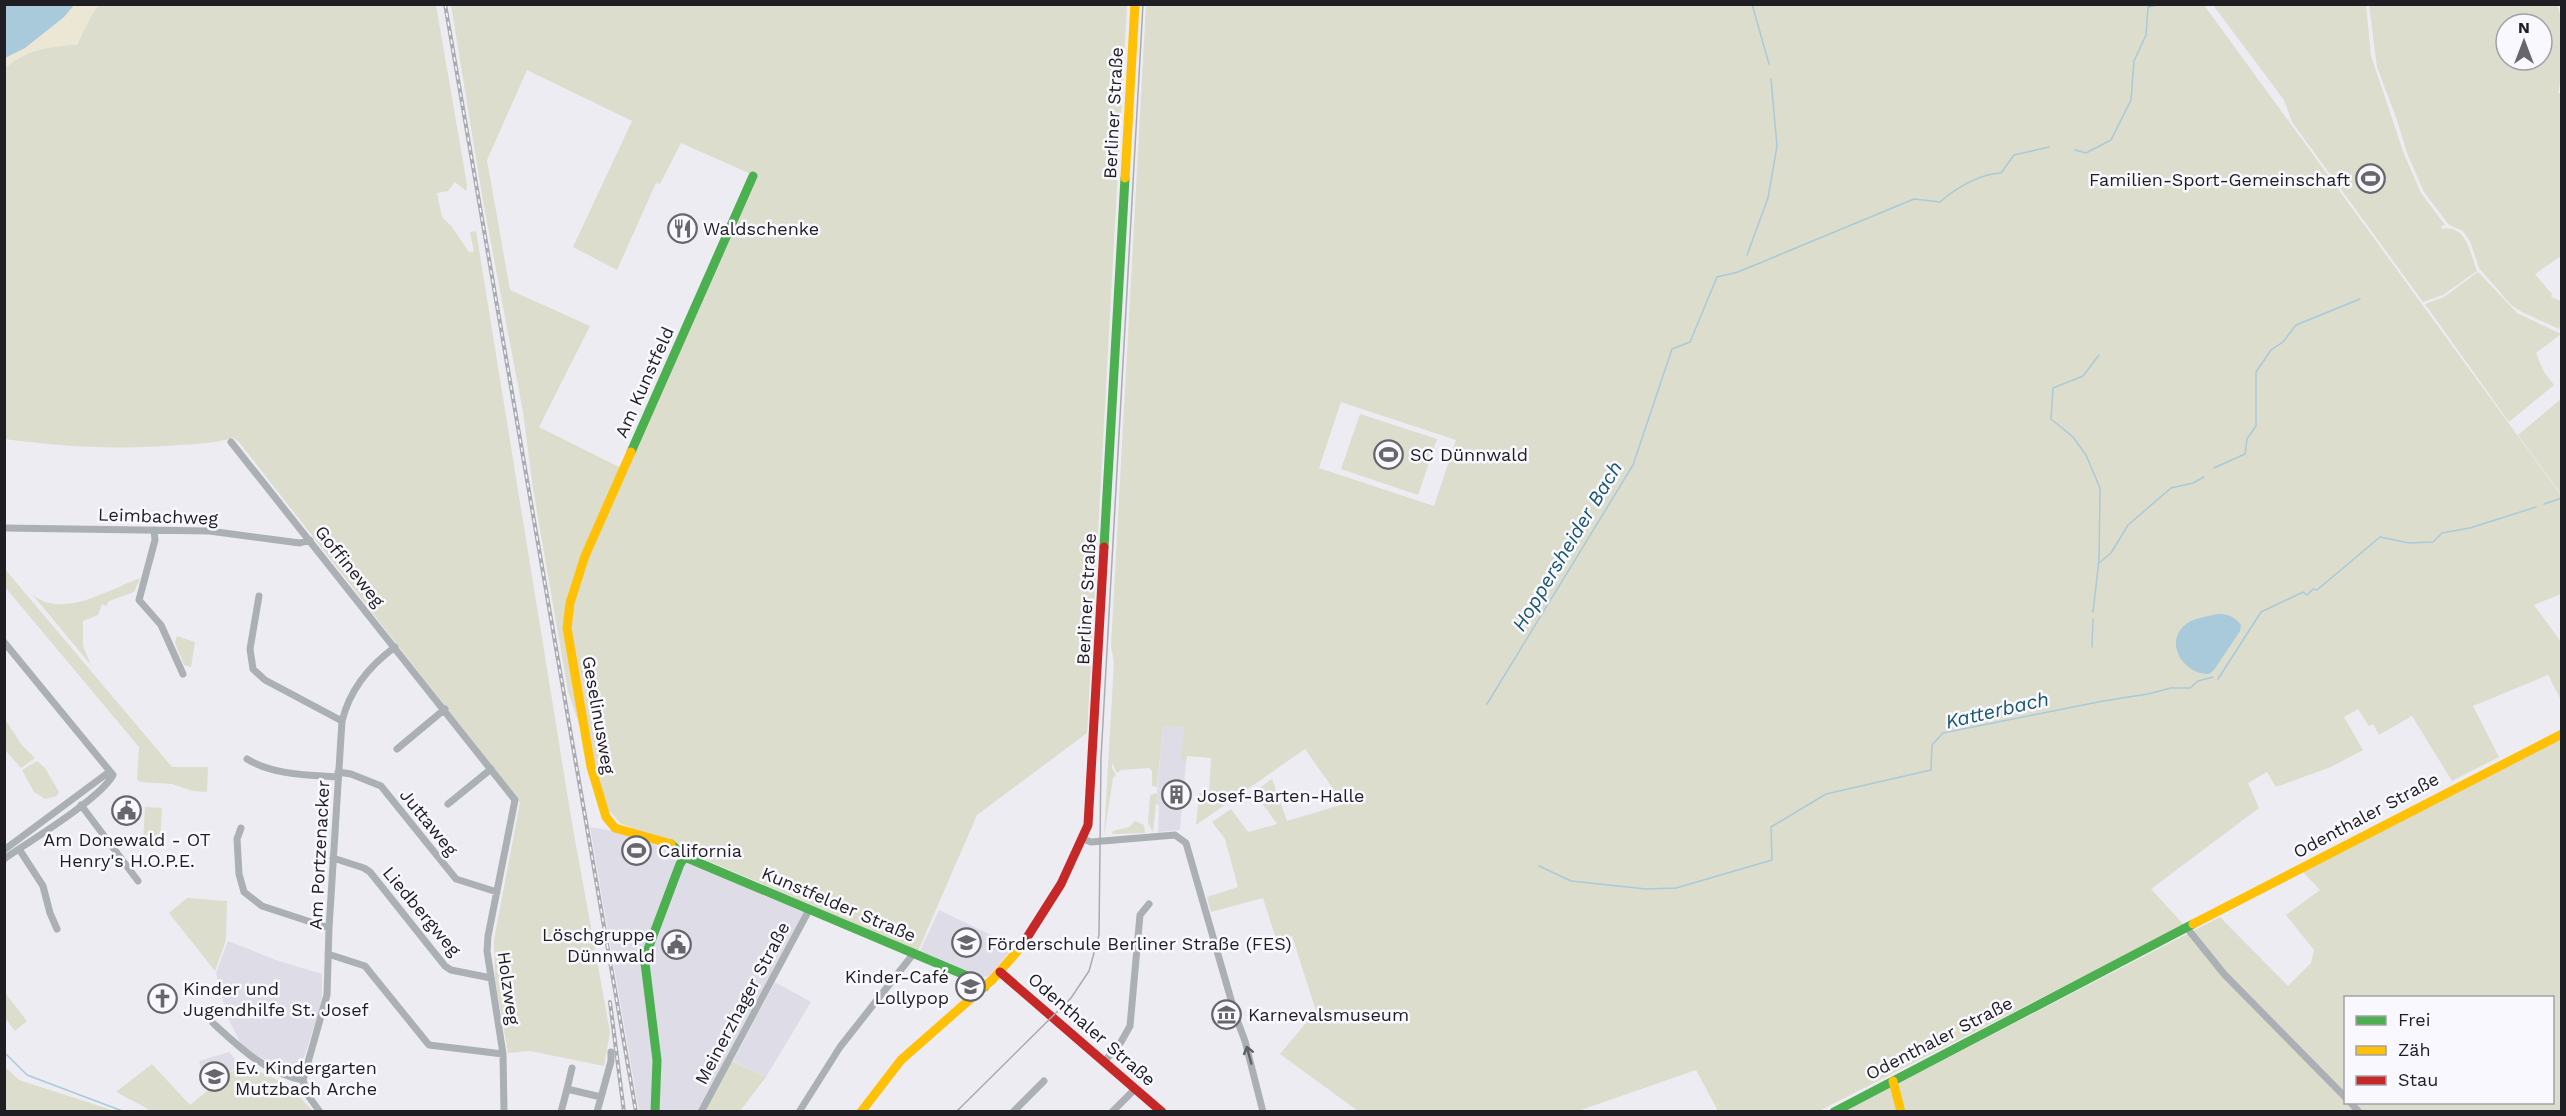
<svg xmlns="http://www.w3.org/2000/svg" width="2566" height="1116" viewBox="0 0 2566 1116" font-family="'Work Sans',sans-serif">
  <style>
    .built { fill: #dedce7 }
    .green { fill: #dcddcc; fill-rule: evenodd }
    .sand { fill: #ece6d5 }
    .water { fill: #a8cadb }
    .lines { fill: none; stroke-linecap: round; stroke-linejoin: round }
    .stream { stroke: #a8cadb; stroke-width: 1.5 }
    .street { stroke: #abb0b4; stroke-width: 7 }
    .fast { stroke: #4caf50; stroke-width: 9 }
    .slow { stroke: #ffc107; stroke-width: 9 }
    .jam { stroke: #c62828; stroke-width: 9 }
    .tram { stroke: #a8abb0; stroke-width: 1.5 }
    .rail-casing { stroke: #a8abb0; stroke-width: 4 }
    .rail { stroke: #f9f8fe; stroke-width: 1.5; stroke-dasharray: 4.5; stroke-linecap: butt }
    .oneway { stroke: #5e6064 }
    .labels { text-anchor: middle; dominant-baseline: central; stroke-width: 5; stroke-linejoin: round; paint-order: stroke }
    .street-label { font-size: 18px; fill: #1f1e22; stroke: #f9f8fe }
    .poi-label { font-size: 18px; fill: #1f1e22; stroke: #f9f8fe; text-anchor: start }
    .water-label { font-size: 20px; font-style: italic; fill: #18576e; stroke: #f9f8fe }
  </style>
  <rect width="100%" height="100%" fill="#edecf2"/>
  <path class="built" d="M 1163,726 L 1189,728 L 1180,830 L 1158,832 L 1159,805 L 1156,804 Z
    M 590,827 L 614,831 L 644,840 L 805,910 L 697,1111 L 639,1111 Z
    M 939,910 L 1010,944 L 1009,946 L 1012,949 L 989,976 L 983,977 L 920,951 Z
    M 228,941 L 276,960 L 322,974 L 322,1003 L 301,1066 L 297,1070 L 287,1070 L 247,1051 L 241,1044 L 227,1016 L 216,973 Z
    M 775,982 L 811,1002 L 766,1077 L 733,1061 Z
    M 229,1052 L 239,1065 L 208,1090 L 199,1061 Z"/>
  <path class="green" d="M 99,5 L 436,5 L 467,185 L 466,191 L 455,182 L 448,191 L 437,193 L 442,217 L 452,227 L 469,252 L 474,252 L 470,232 L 476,231 L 572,823 L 610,1032 L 604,1066 L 530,1051 L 508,1053 L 495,979 L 494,940 L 520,802 L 239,442 L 233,438 C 215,443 197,444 179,445 C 120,450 62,447 5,439 L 4,69 C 22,51 52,45 77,45 L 91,16 Z
    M 451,5 L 1127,5 L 1087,733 L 977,815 L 918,951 L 620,823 L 607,808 L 568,691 L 533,489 L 523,412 L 483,201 ZM 527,70 L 632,121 L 573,247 L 617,270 L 656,183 L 660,184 L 681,143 L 751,174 L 621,468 L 539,427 L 590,326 L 510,290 L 487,160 Z
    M 1146,5 L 2204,5 L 2561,495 L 2561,594 L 2534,605 L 2561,642 L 2561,700 L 2548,675 L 2473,706 L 2499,757 L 2452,781 L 2412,716 L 2379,735 L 2373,724 L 2369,726 L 2358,709 L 2344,717 L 2363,750 L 2331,767 L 2276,787 L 2267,772 L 2248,783 L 2259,808 L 2151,889 L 2184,925 L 1819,1111 L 1718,1111 L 1696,1070 L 1578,1111 L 1358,1111 L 1280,1054 L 1316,1011 L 1292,936 L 1276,939 L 1263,898 L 1211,912 L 1207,897 L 1238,887 L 1225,839 L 1212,822 L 1231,809 L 1248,832 L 1277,824 L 1254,792 L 1272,779 L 1287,821 L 1344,804 L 1305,749 L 1196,825 L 1199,793 L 1209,794 L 1211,758 L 1187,756 L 1186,762 L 1181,761 L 1184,729 L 1189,728 L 1163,726 L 1157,787 L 1152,786 L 1152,771 L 1149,768 L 1121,770 L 1117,773 L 1112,763 L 1112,768 L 1116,775 L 1113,778 L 1104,836 L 1114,662 L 1111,646 ZM 1341,402 L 1456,440 L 1434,506 L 1319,468 Z
    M 2213,5 L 2366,5 L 2371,56 L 2404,154 L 2421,193 L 2445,225 L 2441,226 L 2442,229 C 2467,225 2470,253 2477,271 L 2443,295 L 2423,302 L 2292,122 L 2284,100 Z
    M 2369,5 L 2557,5 C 2566,23 2563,72 2558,93 L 2562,93 L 2561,256 L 2535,274 L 2552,294 L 2551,297 L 2561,301 L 2561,323 L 2559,329 L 2522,312 L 2511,305 L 2479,268 L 2470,241 L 2463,231 L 2449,225 L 2424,192 L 2407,153 L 2397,120 L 2377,67 ZM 2506,24 L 2542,24 L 2542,60 L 2506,60 Z
    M 2478,272 L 2517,313 L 2561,334 L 2536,353 L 2544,372 L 2554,385 L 2509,422 L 2425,304 L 2444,297 Z
    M 2561,399 L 2561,494 L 2518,435 Z
    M 1360,414 L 1437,439 L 1418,495 L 1341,469 Z
    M 4,568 L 172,767 L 208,767 L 207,792 L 193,791 L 172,784 L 141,782 L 137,780 L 139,747 L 5,587 Z
    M 140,578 L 134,592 L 109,601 L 106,606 L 102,604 L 98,615 L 83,621 L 83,646 L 91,665 L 32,594 C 61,620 108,590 140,578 Z
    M 177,636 L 195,642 L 191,667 L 184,665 L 175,643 Z
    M 5,719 L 21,744 L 35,758 L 21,768 L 5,750 Z
    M 2561,736 L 2561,1111 L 1904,1112 L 1897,1084 L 2220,917 L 2288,986 L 2311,963 L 2314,950 L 2286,915 L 2320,890 L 2303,872 ZM 2346,998 L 2552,998 L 2552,1102 L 2346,1102 Z
    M 37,761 L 45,768 L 59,792 L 57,796 L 45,799 L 34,792 L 22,770 Z
    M 1155,793 L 1157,794 L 1153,832 L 1148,823 L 1150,796 Z
    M 145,807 L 162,808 L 160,843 L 143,842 Z
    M 1135,821 L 1144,825 L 1145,833 L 1112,834 L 1113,831 L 1129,827 Z
    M 187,898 L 227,901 L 226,940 L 215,971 L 169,913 Z
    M 5,993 L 27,1021 L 15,1031 L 5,1018 Z
    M 725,1058 L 766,1077 L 740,1111 L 697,1112 Z
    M 242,1063 L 288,1085 L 313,1111 L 152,1111 L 116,1092 L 152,1064 L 190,1105 Z
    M 4,1066 L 19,1080 L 115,1111 L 5,1111 Z
    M 1892,1087 L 1898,1112 L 1844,1112 Z"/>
  <path class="sand" d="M 74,5 L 99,5 L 91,16 L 77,45 C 52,45 22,51 5,69 L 5,58 L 25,48 L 64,17 Z"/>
  <path class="water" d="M 5,4 L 74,4 L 74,5 L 64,17 L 25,48 L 5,58 Z
    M 2217,614 C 2228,614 2234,616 2241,625 L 2240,631 L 2214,670 L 2209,674 C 2185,675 2163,644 2185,625 C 2192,618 2207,617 2217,614 Z"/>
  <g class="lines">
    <path class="stream" d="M 1752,4 L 1769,64
      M 2075,150 L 2086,153 L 2111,140 L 2131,100 L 2134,61 L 2146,35 L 2148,7 L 2162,4
      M 1747,255 L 1768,198 L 1777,146 L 1771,79
      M 2214,468 L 2245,454 L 2247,439 L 2256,426 L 2256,372 L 2271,350 L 2283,342 L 2296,325 L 2360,299
      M 2544,504 L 2562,498
      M 2099,563 L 2111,553 L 2128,525 L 2171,488 L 2193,483 L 2204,477
      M 2093,612 L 2099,560 L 2100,488 L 2086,455 L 2073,437 L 2051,419 L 2053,388 L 2083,376 L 2099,355
      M 2092,647 L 2093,619
      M 2218,679 L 2261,612 L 2303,592 L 2307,595 L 2313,589 L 2317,590 L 2380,537 L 2409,543 L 2433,542 L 2442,533 L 2470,528 L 2536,507
      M 1487,704 L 1633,465 L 1672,349 L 1690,342 L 1717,277 L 1738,272 L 1914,199 L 1940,202 C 1956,188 1979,174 2001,173 L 2014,155 L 2049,147
      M 1539,866 L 1571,881 L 1646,889 L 1676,888 L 1772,860 L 1771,827 L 1826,794 L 1931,770 L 1932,745 L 1943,733 L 2103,701 L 2148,694 L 2171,688 L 2190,688 L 2198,681 L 2213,677
      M 4,1052 L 27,1075 L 125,1112"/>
    <path class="street" d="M 231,442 L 515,800 L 488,936 L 487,951 L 503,1054 L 504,1112
      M 4,528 L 209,531 L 300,543 L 310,540
      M 154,530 L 155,540 L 139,600 L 161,625 L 183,674
      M 259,596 L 250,649 L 253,669 L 265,680 L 342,721
      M 4,642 L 113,775 C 100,799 30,841 4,859
      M 397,749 L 445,709
      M 247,759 C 273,775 308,775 338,777
      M 338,772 L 351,774 L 381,786 L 456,879 L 497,892
      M 448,804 L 491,769
      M 81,805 L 138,881
      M 241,828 L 237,839 L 239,874 L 244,892 L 262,906 L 329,928
      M 1083,839 L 1091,842 L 1175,835 L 1186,843 L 1236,1017 L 1245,1041 L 1263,1112
      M 19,849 L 43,886 L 50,913 L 57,929
      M 4,850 L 109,772
      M 333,858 L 364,868 L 370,872 L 445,966 L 451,970 L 491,978
      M 2187,928 L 2224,974 L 2346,1098
      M 328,954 L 365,966 L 429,1045 L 503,1054
      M 213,1023 C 239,1047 267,1074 303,1080
      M 1104,1062 L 1121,1042 L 1130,1026 L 1140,915 L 1149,904
      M 567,1089 L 572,1068
      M 2350,1102 L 2359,1112
      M 320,1112 L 307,1094 L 303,1080 L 327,995 L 329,928 L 342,721 C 350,689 369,666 395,647
      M 561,1112 L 567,1089 L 601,1097
      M 597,1112 L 611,1061 L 611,1052
      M 701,1112 L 809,910
      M 799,1112 L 840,1047 L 914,953
      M 1013,1112 L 1044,1081
      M 1112,1112 L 1135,1089"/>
    <path class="fast" d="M 631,452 L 753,176
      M 1104,547 L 1125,178
      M 671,844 L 685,857 L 972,978 L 985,987
      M 655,1112 L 657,1060 L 645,963 L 648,949 L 680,864 L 685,857
      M 1834,1112 L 2193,924"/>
    <path class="slow" d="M 1125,178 L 1135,4
      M 631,452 L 585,556 L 570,603 L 567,628 L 591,767 L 606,817 L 615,828 L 671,844
      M 2193,924 L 2562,734
      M 1893,1081 L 1901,1112
      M 861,1112 L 901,1060 L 993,979 L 1021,947"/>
    <path class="jam" d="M 1021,947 L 1061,884 L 1088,825 L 1104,547
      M 1000,972 L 1162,1112"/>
    <path class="tram" d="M 956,1112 L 1071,998 L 1089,971 L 1099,935 L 1101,758 L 1143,4"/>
    <defs>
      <path id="rail" d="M 445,4 L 636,1112
        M 610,1002 L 624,1112"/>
    </defs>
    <use href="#rail" class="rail-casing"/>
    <use href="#rail" class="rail"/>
  </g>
  <defs><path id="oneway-shaft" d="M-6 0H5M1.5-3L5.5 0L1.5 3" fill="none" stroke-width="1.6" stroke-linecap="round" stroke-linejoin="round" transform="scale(1.5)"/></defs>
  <use class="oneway" href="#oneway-shaft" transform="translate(1249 1055) rotate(-105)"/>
  <defs>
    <symbol id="stadium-ring" viewBox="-11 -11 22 22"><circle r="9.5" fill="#f9f8fe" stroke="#67666b" stroke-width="1.5"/><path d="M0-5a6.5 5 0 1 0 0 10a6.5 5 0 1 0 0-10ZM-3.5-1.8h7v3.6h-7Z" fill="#67666b"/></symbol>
    <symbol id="restaurant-ring" viewBox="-11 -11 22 22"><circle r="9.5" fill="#f9f8fe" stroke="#67666b" stroke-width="1.5"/><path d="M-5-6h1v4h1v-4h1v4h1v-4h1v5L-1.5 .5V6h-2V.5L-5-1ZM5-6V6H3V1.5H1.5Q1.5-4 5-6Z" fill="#67666b"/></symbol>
    <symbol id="building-ring" viewBox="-11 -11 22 22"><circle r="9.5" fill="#f9f8fe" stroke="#67666b" stroke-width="1.5"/><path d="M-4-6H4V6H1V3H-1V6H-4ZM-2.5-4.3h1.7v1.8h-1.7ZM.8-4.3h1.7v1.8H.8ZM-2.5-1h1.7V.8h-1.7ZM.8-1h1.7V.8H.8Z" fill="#67666b"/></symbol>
    <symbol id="civic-ring" viewBox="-11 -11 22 22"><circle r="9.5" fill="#f9f8fe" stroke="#67666b" stroke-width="1.5"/><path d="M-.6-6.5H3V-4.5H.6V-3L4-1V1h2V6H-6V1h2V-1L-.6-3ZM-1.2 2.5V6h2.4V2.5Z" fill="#67666b"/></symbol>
    <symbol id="school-ring" viewBox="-11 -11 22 22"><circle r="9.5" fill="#f9f8fe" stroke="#67666b" stroke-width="1.5"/><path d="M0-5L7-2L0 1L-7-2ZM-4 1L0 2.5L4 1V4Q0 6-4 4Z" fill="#67666b"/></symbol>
    <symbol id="church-ring" viewBox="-11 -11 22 22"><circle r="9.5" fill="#f9f8fe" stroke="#67666b" stroke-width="1.5"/><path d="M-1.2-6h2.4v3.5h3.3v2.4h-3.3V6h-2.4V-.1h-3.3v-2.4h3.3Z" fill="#67666b"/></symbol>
    <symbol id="museum-ring" viewBox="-11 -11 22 22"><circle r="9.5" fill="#f9f8fe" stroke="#67666b" stroke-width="1.5"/><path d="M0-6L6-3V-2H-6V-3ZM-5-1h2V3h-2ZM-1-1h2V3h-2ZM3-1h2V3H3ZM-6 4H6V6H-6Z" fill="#67666b"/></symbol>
  </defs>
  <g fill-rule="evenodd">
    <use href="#stadium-ring" x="2354" y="162" width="33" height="33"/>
    <use href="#restaurant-ring" x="666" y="212" width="33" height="33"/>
    <use href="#stadium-ring" x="1372" y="438" width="33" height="33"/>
    <use href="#building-ring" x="1160" y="778" width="33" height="33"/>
    <use href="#civic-ring" x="110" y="794" width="33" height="33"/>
    <use href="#stadium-ring" x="620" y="834" width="33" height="33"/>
    <use href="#school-ring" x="950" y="926" width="33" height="33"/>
    <use href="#civic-ring" x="660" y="928" width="33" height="33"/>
    <use href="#school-ring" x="954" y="970" width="33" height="33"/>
    <use href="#church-ring" x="146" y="982" width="33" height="33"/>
    <use href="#museum-ring" x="1210" y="998" width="33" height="33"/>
    <use href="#school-ring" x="198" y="1060" width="33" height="33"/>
  </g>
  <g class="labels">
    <g class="street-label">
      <text transform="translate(1113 113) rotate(-87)">Berliner Straße</text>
      <text transform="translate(644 382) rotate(-66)">Am Kunstfeld</text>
      <text transform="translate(158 516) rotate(2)">Leimbachweg</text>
      <text transform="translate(350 566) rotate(51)">Goffineweg</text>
      <text transform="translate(1086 599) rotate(-87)">Berliner Straße</text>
      <text transform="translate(599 715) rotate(80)">Geselinusweg</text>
      <text transform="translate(2366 815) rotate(-28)">Odenthaler Straße</text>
      <text transform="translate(429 822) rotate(51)">Juttaweg</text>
      <text transform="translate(319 855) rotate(-87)">Am Portzenacker</text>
      <text transform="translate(839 904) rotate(23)">Kunstfelder Straße</text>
      <text transform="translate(422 911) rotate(50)">Liedbergweg</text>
      <text transform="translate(509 988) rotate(82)">Holzweg</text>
      <text transform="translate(742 1003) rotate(-62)">Meinerzhager Straße</text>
      <text transform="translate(1092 1029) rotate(41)">Odenthaler Straße</text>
      <text transform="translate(1939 1038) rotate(-27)">Odenthaler Straße</text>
    </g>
    <g class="poi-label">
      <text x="2350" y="179" text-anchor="end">Familien-Sport-Gemeinschaft</text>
      <text x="703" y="228">Waldschenke</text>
      <text x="1410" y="454">SC Dünnwald</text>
      <text x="1197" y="795">Josef-Barten-Halle</text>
      <text x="127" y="839" text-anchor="middle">Am Donewald - OT<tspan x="127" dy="21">Henry's H.O.P.E.</tspan></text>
      <text x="658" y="850">California</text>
      <text x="655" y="934" text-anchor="end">Löschgruppe<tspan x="655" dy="21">Dünnwald</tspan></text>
      <text x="987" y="943">Förderschule Berliner Straße (FES)</text>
      <text x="949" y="976" text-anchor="end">Kinder-Café<tspan x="949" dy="21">Lollypop</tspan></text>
      <text x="183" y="988">Kinder und<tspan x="183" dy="21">Jugendhilfe St. Josef</tspan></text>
      <text x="1248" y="1014">Karnevalsmuseum</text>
      <text x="235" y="1067">Ev. Kindergarten<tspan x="235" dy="21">Mutzbach Arche</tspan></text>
    </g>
    <g class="water-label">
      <text transform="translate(1567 546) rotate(-59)">Hoppersheider Bach</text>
      <text transform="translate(1997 710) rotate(-13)">Katterbach</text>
    </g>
  </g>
  <rect width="2566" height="1116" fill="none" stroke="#1f1e22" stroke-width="12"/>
  <rect x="2344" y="996" width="210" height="108" fill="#f9f8fe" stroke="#a2a1a6" stroke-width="1.5"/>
  <rect x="2356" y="1016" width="30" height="9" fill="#4caf50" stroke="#a2a1a6" stroke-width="1.5"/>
  <text x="2398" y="1026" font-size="18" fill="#1f1e22">Frei</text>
  <rect x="2356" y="1046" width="30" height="9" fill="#ffc107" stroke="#a2a1a6" stroke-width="1.5"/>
  <text x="2398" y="1056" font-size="18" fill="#1f1e22">Zäh</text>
  <rect x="2356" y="1076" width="30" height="9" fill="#c62828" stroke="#a2a1a6" stroke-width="1.5"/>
  <text x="2398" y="1086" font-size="18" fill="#1f1e22">Stau</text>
  <g transform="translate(2524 42)"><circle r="28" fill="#f9f8fe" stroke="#a2a1a6" stroke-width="1.5"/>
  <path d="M0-4.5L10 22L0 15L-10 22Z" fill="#67666b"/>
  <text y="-9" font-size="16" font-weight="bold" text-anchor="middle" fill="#1f1e22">N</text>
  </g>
</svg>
